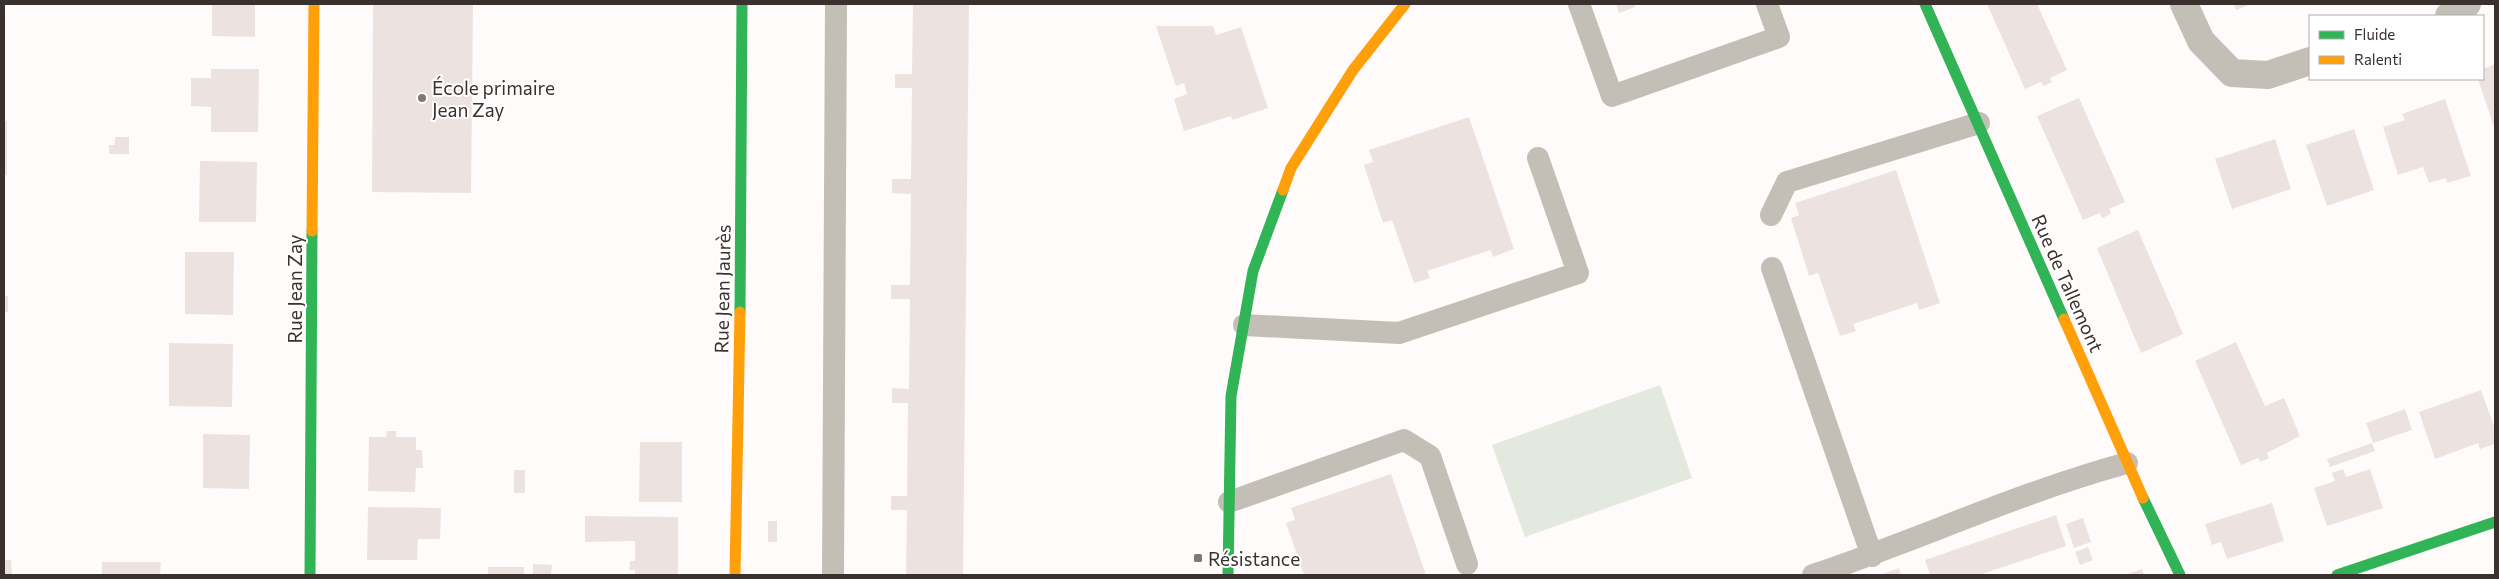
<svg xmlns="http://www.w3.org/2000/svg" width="2499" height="579" viewBox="0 0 2499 579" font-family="Commissioner,sans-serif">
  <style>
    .green { fill: #e3e9de }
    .building { fill: #ece3e0 }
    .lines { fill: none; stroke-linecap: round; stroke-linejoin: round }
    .lane { stroke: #c3bfb7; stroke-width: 22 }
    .street { stroke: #c3bfb7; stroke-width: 28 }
    .fast { stroke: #30b455; stroke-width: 11 }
    .slow { stroke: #ff9f0a; stroke-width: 11 }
    .poi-dot { fill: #7f7875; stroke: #fff; stroke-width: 2 }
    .labels { text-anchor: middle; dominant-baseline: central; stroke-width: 4; stroke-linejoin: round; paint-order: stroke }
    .poi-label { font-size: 19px; fill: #3a312e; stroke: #fff; text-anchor: start }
    .street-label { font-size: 19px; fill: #3a312e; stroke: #fff }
  </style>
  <rect width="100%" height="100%" fill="#fefbfa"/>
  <path class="green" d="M 1660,385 L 1692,478 L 1525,537 L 1492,445 Z"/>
  <path class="building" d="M 212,4 L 255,4 L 255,37 L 212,36 Z
    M 373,4 L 473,4 L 471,193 L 372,192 Z
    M 913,4 L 969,4 L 963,575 L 906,575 L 907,510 L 891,510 L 891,496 L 907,496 L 908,403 L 892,403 L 892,388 L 909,389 L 910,299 L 891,299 L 891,285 L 910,285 L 911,194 L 892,193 L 892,179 L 911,179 L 912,88 L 895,88 L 895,74 L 912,74 Z
    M 1616,4 L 1634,4 L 1635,7 L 1619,13 Z
    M 1987,4 L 2037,4 L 2067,70 L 2050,78 L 2052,82 L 2044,86 L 2041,82 L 2025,89 Z
    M 2234,4 L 2251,4 L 2236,10 Z
    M 1156,26 L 1213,26 L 1216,35 L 1241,27 L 1268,108 L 1232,120 L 1231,116 L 1184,131 L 1174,99 L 1187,94 L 1184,83 L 1176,86 Z
    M 2495,64 L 2495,130 L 2478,79 L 2483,79 L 2483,69 Z
    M 211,69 L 259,69 L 258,132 L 211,132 L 211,107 L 191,106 L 191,78 L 211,78 Z
    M 2079,98 L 2125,202 L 2109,209 L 2111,214 L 2102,218 L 2100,213 L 2083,220 L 2037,116 Z
    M 2445,99 L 2471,176 L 2447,183 L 2446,178 L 2429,183 L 2423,167 L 2398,175 L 2383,127 L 2405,120 L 2402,114 Z
    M 1469,117 L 1514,249 L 1493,257 L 1491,250 L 1427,271 L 1430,278 L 1414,283 L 1392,220 L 1383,223 L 1364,165 L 1373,162 L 1369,150 Z
    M 4,121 L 7,121 L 7,175 L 4,175 Z
    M 2354,129 L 2374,190 L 2327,206 L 2306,145 Z
    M 115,137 L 129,137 L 129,154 L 109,154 L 109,145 L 115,145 Z
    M 2275,139 L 2291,189 L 2232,209 L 2215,159 Z
    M 200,161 L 257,162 L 256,222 L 199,222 Z
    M 1896,170 L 1940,303 L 1919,310 L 1917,303 L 1853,324 L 1856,331 L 1840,336 L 1818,273 L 1809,276 L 1791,218 L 1799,215 L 1795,203 Z
    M 2138,230 L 2183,334 L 2141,353 L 2097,248 Z
    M 185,252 L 234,252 L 233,315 L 185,314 Z
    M 4,296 L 8,296 L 8,312 L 4,312 Z
    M 2236,342 L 2265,406 L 2284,398 L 2300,436 L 2267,453 L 2269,458 L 2260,462 L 2258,458 L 2241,465 L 2195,361 Z
    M 169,343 L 233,344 L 232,407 L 169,406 Z
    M 2481,390 L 2495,429 L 2495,444 L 2480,449 L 2478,443 L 2435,459 L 2419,412 Z
    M 2405,409 L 2412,430 L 2373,443 L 2366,423 Z
    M 387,431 L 396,431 L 396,437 L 416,437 L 416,450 L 422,450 L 423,468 L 416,468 L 415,492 L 368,491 L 369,437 L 386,437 Z
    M 203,434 L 250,435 L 249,489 L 203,488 Z
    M 640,442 L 682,442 L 682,502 L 639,502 Z
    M 2372,443 L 2375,451 L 2330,467 L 2327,459 Z
    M 2343,469 L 2346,477 L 2370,469 L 2383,508 L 2327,526 L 2314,488 L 2335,481 L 2332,473 Z
    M 514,470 L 525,470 L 525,493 L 514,493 Z
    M 1391,474 L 1426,575 L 1304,575 L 1286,523 L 1295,520 L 1291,508 Z
    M 2272,503 L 2284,541 L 2227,559 L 2221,542 L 2212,545 L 2205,524 Z
    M 368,507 L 441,508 L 440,539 L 418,539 L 417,560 L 367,560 Z
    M 2056,515 L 2066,546 L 1979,575 L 1930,575 L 1925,560 Z
    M 585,516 L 678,517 L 678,575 L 635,575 L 635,570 L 629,570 L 630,561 L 635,561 L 635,541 L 585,542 Z
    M 2083,518 L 2091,542 L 2074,548 L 2066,524 Z
    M 768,521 L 777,521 L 777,542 L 768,542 Z
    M 2088,547 L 2093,560 L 2080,565 L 2075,552 Z
    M 4,560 L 11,560 L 12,575 L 4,575 Z
    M 102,562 L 161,562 L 160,575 L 102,575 Z
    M 533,564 L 552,565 L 551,575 L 533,575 Z
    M 488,567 L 524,567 L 524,575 L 488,575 Z
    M 1899,568 L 1901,575 L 1880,575 Z
    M 2142,569 L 2144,575 L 2125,575 Z"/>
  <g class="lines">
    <path class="lane" d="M 1579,4 L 1612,96 L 1779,37 L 1767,4
      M 1771,215 L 1787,182 L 1979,123
      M 1772,268 L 1872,556
      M 1244,325 L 1399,333 L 1578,273 L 1538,158
      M 1229,502 L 1404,440 L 1430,456 L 1467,564
      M 833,575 L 836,4
      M 1813,575 C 1918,540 2020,492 2127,463"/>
    <path class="street" d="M 2184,4 L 2201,41 L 2232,73 L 2268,75 L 2310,61
      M 2449,16 L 2467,4"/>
    <path class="fast" d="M 1925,4 L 2064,319
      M 740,312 L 742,4
      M 2143,498 L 2180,575
      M 310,575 L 312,231
      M 1228,575 L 1231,396 L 1253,271 L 1283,190
      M 2337,575 L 2495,522"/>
    <path class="slow" d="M 1283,190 L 1291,168 L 1353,70 L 1405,4
      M 312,231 L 314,4
      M 2064,319 L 2143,498
      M 735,575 L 740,312"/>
  </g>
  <g class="poi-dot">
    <circle cx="422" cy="98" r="5"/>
    <rect x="1193" y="553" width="10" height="10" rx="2.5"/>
  </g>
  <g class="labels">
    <g class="poi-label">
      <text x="432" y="87">École primaire<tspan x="432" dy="22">Jean Zay</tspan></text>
      <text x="1208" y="558">Résistance</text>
    </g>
    <g class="street-label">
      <text transform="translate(2068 283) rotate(66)">Rue de Tallemont</text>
      <text transform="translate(294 289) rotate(-90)">Rue Jean Zay</text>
      <text transform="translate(722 289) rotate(-89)">Rue Jean Jaurès</text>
    </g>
  </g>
  <rect width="2499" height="579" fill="none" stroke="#3a312e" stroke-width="10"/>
  <rect x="2309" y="15" width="175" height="65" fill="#ffffff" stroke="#b0adab"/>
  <rect x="2319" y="31" width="25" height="8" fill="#30b455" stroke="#b0adab"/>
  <text x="2354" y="40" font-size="15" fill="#3a312e">Fluide</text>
  <rect x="2319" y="56" width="25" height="8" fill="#ff9f0a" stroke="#b0adab"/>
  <text x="2354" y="65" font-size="15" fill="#3a312e">Ralenti</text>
</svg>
